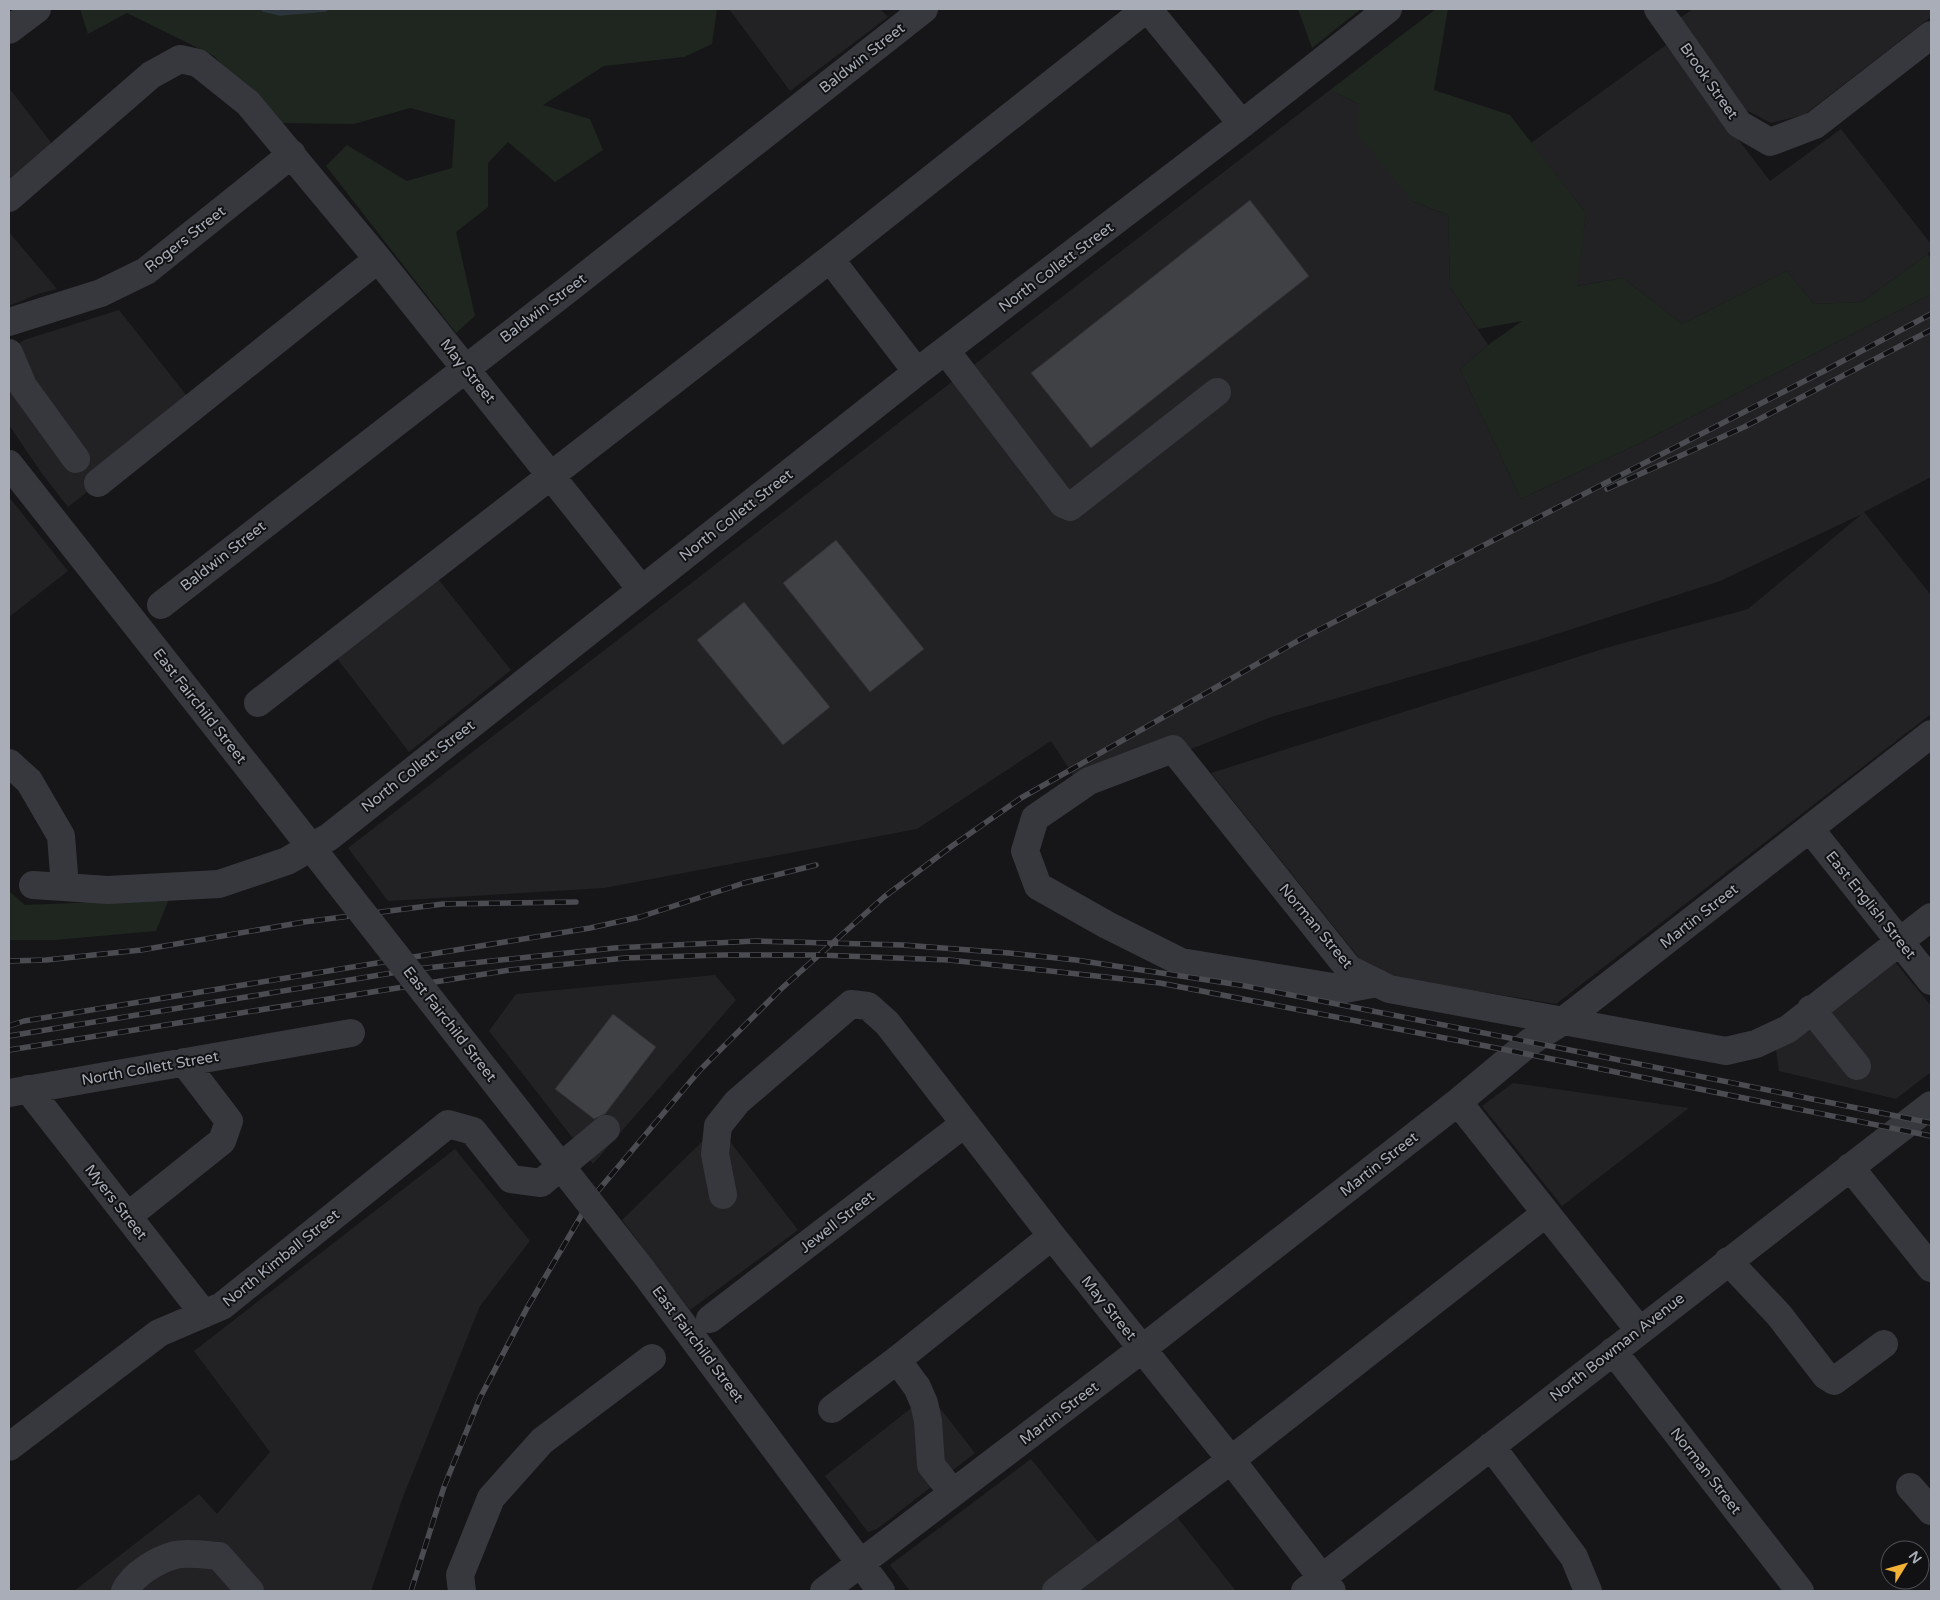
<svg xmlns="http://www.w3.org/2000/svg" width="1940" height="1600" viewBox="0 0 1940 1600" font-family="'Varela Round',sans-serif">
  <style>
    .built { fill: #222225 }
    .green { fill: #1e261f }
    .lines { fill: none; stroke-linecap: round; stroke-linejoin: round }
    .stream { stroke: #2c353c; stroke-width: 5.5 }
    .building { fill: #404145; stroke: #303034 }
    .minor { stroke: #37383d; stroke-width: 28 }
    .rail-casing { stroke: #4a4c52; stroke-width: 5.5 }
    .rail { stroke: #111113; stroke-width: 4; stroke-dasharray: 11; stroke-linecap: butt }
    .minor-bridge { stroke: #37383d; stroke-width: 28 }
    .labels { text-anchor: middle; dominant-baseline: central; stroke-width: 4; stroke-linejoin: round; paint-order: stroke }
    .street-label { font-size: 15px; fill: #a8adb8; stroke: #111113 }
  </style>
  <rect width="100%" height="100%" fill="#161618"/>
  <path class="built" d="M 729,9 L 880,9 L 888,17 L 790,91 Z
    M 1693,9 L 1931,9 L 1931,17 L 1804,115 L 1771,123 L 1746,110 L 1680,18 Z
    M 1666,45 L 1770,181 L 1841,129 L 1931,244 L 1931,249 L 1928,254 L 1862,302 L 1814,304 L 1787,271 L 1682,324 L 1623,278 L 1576,286 L 1586,213 L 1531,143 Z
    M 9,88 L 60,154 L 9,198 Z
    M 1330,90 L 1359,104 L 1412,201 L 1448,215 L 1450,287 L 1488,345 L 1460,369 L 1521,499 L 1638,444 L 1931,294 L 1931,477 L 1864,512 L 1931,595 L 1931,714 L 1556,1004 L 1384,976 L 1359,958 L 1211,773 L 1609,647 L 1748,609 L 1862,514 L 1720,581 L 1532,642 L 1271,717 L 1084,792 L 1051,741 L 917,829 L 604,888 L 388,901 L 348,848 Z
    M 9,232 L 57,289 L 38,294 L 9,306 Z
    M 119,310 L 195,406 L 68,507 L 43,475 L 9,425 L 9,350 L 24,340 Z
    M 9,497 L 68,571 L 9,617 Z
    M 430,569 L 511,670 L 409,752 L 329,648 Z
    M 1887,952 L 1931,1006 L 1931,1072 L 1896,1099 L 1779,1071 L 1774,1036 Z
    M 715,975 L 736,1000 L 593,1164 L 489,1031 L 516,994 Z
    M 1513,1083 L 1689,1108 L 1562,1206 L 1482,1106 Z
    M 718,1126 L 798,1230 L 690,1310 L 622,1220 Z
    M 455,1149 L 530,1241 L 480,1306 L 403,1497 L 371,1591 L 74,1591 L 199,1494 L 217,1514 L 270,1452 L 194,1351 Z
    M 929,1394 L 975,1453 L 877,1529 L 868,1532 L 825,1476 Z
    M 1031,1459 L 1107,1553 L 1169,1507 L 1236,1591 L 910,1591 L 890,1565 Z"/>
  <path class="green" d="M 80,9 L 717,9 L 712,44 L 684,57 L 604,66 L 543,105 L 590,119 L 603,150 L 555,182 L 508,142 L 488,163 L 488,207 L 456,232 L 475,316 L 456,333 L 326,166 L 347,145 L 407,181 L 452,168 L 455,120 L 410,108 L 354,124 L 275,123 L 214,56 L 127,13 L 88,34 Z
    M 1298,9 L 1361,9 L 1312,48 Z
    M 1436,9 L 1448,9 L 1434,90 L 1510,115 L 1586,213 L 1577,286 L 1623,278 L 1682,324 L 1787,271 L 1814,304 L 1862,302 L 1928,254 L 1931,259 L 1931,294 L 1638,444 L 1521,499 L 1460,369 L 1488,345 L 1522,321 L 1478,329 L 1450,287 L 1448,215 L 1412,201 L 1357,133 L 1359,104 L 1330,90 Z
    M 9,891 L 25,905 L 169,899 L 156,931 L 55,940 L 9,940 Z"/>
  <g class="lines">
    <path class="stream" d="M 264,9 L 280,13 L 325,9"/>
  </g>
  <path class="building" d="M 1250,200 L 1309,276 L 1091,448 L 1031,373 Z
    M 836,540 L 924,649 L 870,692 L 783,583 Z
    M 744,602 L 830,707 L 783,745 L 697,640 Z
    M 613,1014 L 656,1047 L 605,1114 L 594,1119 L 555,1089 Z"/>
  <g class="lines">
    <path class="minor" d="M 1148,9 L 1242,124
      M 1658,9 L 1739,124 L 1770,142 L 1815,125 L 1931,35
      M 9,30 L 37,9
      M 9,198 L 151,75 L 180,59 L 198,63 L 248,103 L 378,259 L 641,589
      M 830,259 L 917,372
      M 9,322 L 101,293 L 146,271 L 292,154
      M 946,351 L 1063,504 L 1070,507 L 1217,392
      M 9,353 L 23,386 L 76,459
      M 9,464 L 256,777
      M 98,483 L 378,259
      M 161,605 L 566,291 L 924,9
      M 258,703 L 830,259 L 1146,9
      M 9,763 L 29,781 L 61,836 L 65,887
      M 1810,829 L 1931,981
      M 33,885 L 108,890 L 219,884 L 287,861 L 329,837 L 917,372 L 1242,124 L 1388,9
      M 1378,983 L 1345,989 L 1181,962 L 1107,925 L 1038,886 L 1025,851 L 1035,818 L 1089,781 L 1173,749 L 1349,969 L 1389,989 L 1726,1051 L 1756,1044 L 1788,1029 L 1931,917
      M 1811,1009 L 1857,1066
      M 28,1089 L 204,1314
      M 9,1093 L 351,1033
      M 1458,1102 L 1639,1330
      M 1850,1167 L 1931,1268
      M 723,1195 L 715,1154 L 718,1126 L 737,1102 L 851,1004 L 868,1006 L 887,1023 L 1052,1236 L 1231,1460 L 1332,1591
      M 128,1216 L 222,1141 L 229,1121 L 184,1062
      M 1728,1261 L 1779,1315 L 1826,1376 L 1834,1381 L 1884,1344
      M 643,1271 L 881,1591
      M 710,1319 L 964,1124
      M 1613,1351 L 1800,1591
      M 897,1360 L 917,1387 L 924,1403 L 928,1421 L 931,1465 L 953,1493
      M 832,1409 L 897,1360 L 1052,1236
      M 1491,1446 L 1574,1557 L 1588,1591
      M 9,1447 L 159,1333 L 222,1306 L 448,1124 L 473,1131 L 511,1179 L 541,1183 L 606,1129
      M 1910,1487 L 1931,1511
      M 125,1591 C 133,1574 157,1560 175,1555 C 186,1552 207,1555 219,1556 L 250,1591
      M 462,1591 L 460,1575 L 491,1498 L 542,1441 L 652,1358
      M 824,1591 L 1142,1349 L 1458,1102 L 1530,1042 L 1563,1021 L 1931,734
      M 1056,1591 L 1231,1460 L 1546,1213
      M 1305,1591 L 1931,1105"/>
    <defs>
      <path id="rail" d="M 1607,489 L 1744,427 L 1931,330
        M 9,961 L 46,960 L 141,950 L 304,922 L 443,904 L 576,902
        M 9,1026 L 24,1021 L 590,928 L 640,917 L 744,883 L 816,865
        M 9,1036 L 416,969 L 614,948 L 756,941 L 903,945 L 1009,953 L 1076,960 L 1240,985 L 1530,1042 L 1931,1123
        M 9,1050 L 510,970 L 625,958 L 723,955 L 819,955 L 949,960 L 1160,983 L 1517,1052 L 1931,1136
        M 411,1591 L 444,1487 L 480,1398 L 527,1308 L 591,1199 L 700,1070 L 781,989 L 884,897 L 952,846 L 1021,798 L 1301,639 L 1824,371 L 1931,314"/>
    </defs>
    <use href="#rail" class="rail-casing"/>
    <use href="#rail" class="rail"/>
    <path class="minor-bridge" d="M 256,777 L 643,1271"/>
  </g>
  <g class="labels">
    <g class="street-label">
      <text transform="translate(862 58) rotate(-38)">Baldwin Street</text>
      <text transform="translate(1709 81) rotate(55)">Brook Street</text>
      <text transform="translate(185 239) rotate(-38)">Rogers Street</text>
      <text transform="translate(1056 267) rotate(-37)">North Collett Street</text>
      <text transform="translate(543 308) rotate(-37)">Baldwin Street</text>
      <text transform="translate(468 371) rotate(51)">May Street</text>
      <text transform="translate(736 515) rotate(-38)">North Collett Street</text>
      <text transform="translate(223 556) rotate(-38)">Baldwin Street</text>
      <text transform="translate(200 706) rotate(52)">East Fairchild Street</text>
      <text transform="translate(418 766) rotate(-38)">North Collett Street</text>
      <text transform="translate(1871 905) rotate(51)">East English Street</text>
      <text transform="translate(1699 916) rotate(-38)">Martin Street</text>
      <text transform="translate(1316 926) rotate(50)">Norman Street</text>
      <text transform="translate(450 1024) rotate(52)">East Fairchild Street</text>
      <text transform="translate(150 1068) rotate(-10)">North Collett Street</text>
      <text transform="translate(1379 1164) rotate(-38)">Martin Street</text>
      <text transform="translate(116 1202) rotate(52)">Myers Street</text>
      <text transform="translate(837 1222) rotate(-38)">Jewell Street</text>
      <text transform="translate(281 1258) rotate(-39)">North Kimball Street</text>
      <text transform="translate(1109 1308) rotate(51)">May Street</text>
      <text transform="translate(698 1344) rotate(53)">East Fairchild Street</text>
      <text transform="translate(1617 1347) rotate(-38)">North Bowman Avenue</text>
      <text transform="translate(1059 1413) rotate(-37)">Martin Street</text>
      <text transform="translate(1706 1471) rotate(52)">Norman Street</text>
    </g>
  </g>
  <rect width="1940" height="1600" fill="none" stroke="#a8adb8" stroke-width="20"/>
  <g transform="translate(1905 1565) rotate(53)"><circle r="24" fill="#111113" stroke="#4d4f55"/>
  <path d="M0-4L9 19L0 12L-9 19Z" fill="#f2b134"/>
  <text y="-8" font-size="14" font-weight="bold" text-anchor="middle" fill="#a8adb8">N</text>
  </g>
</svg>
